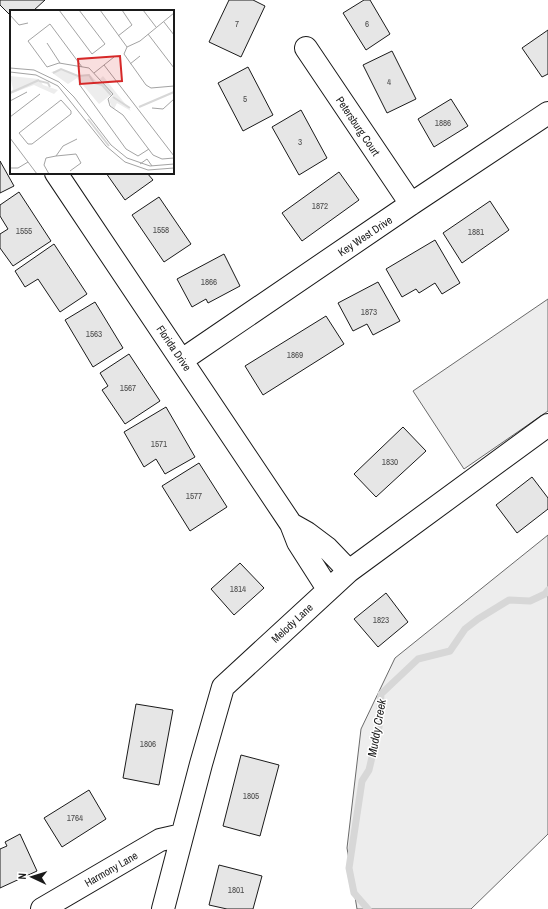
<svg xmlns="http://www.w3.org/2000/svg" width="548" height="909" viewBox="0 0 548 909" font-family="'Archivo Narrow',sans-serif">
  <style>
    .built { fill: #ededed; stroke: #6a6a6a }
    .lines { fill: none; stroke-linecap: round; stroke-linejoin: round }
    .stream { stroke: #d7d7d7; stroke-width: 7 }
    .building { fill: #e6e6e6; stroke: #1a1a1a }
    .minor-casing { stroke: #1a1a1a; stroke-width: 24 }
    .minor { stroke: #fff; stroke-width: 22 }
    .labels { text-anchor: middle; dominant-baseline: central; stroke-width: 3; stroke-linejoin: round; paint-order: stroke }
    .number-label { font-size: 9px; fill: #4d4d4d }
    .street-label { font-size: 11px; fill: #1a1a1a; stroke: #fff }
    .water-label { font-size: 12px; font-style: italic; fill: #1a1a1a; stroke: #fff }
    .inset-river { fill: none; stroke: #d7d7d7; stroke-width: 2 }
    .inset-road { fill: none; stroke: #a3a3a3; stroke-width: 1 }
    .view { fill: #d62828; fill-opacity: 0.15; stroke: #d62828; stroke-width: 2 }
    .inset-edge { fill: none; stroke: #1a1a1a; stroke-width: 2 }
  </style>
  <rect width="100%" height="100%" fill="#fff"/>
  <path class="built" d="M 548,299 L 548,411 L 464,469 L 413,391 Z
    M 548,535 L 548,834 L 471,909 L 357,909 L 347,848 L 361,729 L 395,658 Z"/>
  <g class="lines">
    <path class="stream" d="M 368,909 L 354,893 L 349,868 L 362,781 L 369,770 L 379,727 L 381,694 L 418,659 L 450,651 L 465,629 L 478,619 L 509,600 L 530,601 L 545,594 L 548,590"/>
  </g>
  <path class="building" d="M 0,0 L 45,0 L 33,11 L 11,11 L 11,16 L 0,5 Z
    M 229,0 L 253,0 L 265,6 L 241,57 L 209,42 Z
    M 364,0 L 370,0 L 390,34 L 366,50 L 343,13 Z
    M 548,30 L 548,74 L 542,77 L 522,48 Z
    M 392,51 L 416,99 L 387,113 L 363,65 Z
    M 248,67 L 273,115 L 243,131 L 218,83 Z
    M 451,99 L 468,126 L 434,147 L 418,119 Z
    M 301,110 L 327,158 L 299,175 L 272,127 Z
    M 0,161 L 14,186 L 0,193 Z
    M 339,172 L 359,200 L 302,241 L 282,213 Z
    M 106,173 L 147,173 L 153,180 L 125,200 Z
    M 19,192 L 51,241 L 13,266 L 0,248 L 0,234 L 8,229 L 0,216 L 0,205 Z
    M 159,197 L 191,244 L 164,262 L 132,215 Z
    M 490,201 L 509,230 L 462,263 L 443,233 Z
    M 435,240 L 460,283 L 442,294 L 435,283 L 419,293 L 416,289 L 402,297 L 386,269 Z
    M 54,244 L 87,294 L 60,312 L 38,279 L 25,287 L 15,271 Z
    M 224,254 L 240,286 L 208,303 L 206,299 L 192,307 L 177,279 Z
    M 378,282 L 400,321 L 373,335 L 367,324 L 353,331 L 338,303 Z
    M 95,302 L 123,348 L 93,367 L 65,320 Z
    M 326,316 L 344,344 L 263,395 L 245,366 Z
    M 129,354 L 160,401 L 125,424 L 102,390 L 108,386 L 100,373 Z
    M 166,407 L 195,457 L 165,474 L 156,459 L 144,467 L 124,432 Z
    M 403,427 L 426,451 L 376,497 L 354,474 Z
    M 199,463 L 227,507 L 190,531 L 162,486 Z
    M 532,477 L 548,498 L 548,509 L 517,533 L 496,505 Z
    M 240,563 L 264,588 L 234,615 L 211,589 Z
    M 386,593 L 408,622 L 378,647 L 354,619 Z
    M 136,704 L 173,710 L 159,785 L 123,778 Z
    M 241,755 L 279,765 L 260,836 L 223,826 Z
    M 89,790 L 106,819 L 62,847 L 44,818 Z
    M 20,834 L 37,871 L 0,888 L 0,849 L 7,846 L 5,842 Z
    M 219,865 L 262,876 L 253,909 L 227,909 L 209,905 Z"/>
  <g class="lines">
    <defs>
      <path id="minor" d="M 306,48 L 411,204
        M 56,173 L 291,524 L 298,542 L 328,589
        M 182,360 L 411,204 L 548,113
        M 291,524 L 307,533 L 327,548 L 349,571
        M 42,909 L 160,840 L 182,835
        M 163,909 L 201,764 L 223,687 L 349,571 L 548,425"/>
    </defs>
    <use href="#minor" class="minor-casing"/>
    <use href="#minor" class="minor"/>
  </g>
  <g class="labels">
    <g class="number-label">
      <text x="237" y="24">7</text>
      <text x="367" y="24">6</text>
      <text x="389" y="82">4</text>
      <text x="245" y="99">5</text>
      <text x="443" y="123">1886</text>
      <text x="300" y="142">3</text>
      <text x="320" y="206">1872</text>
      <text x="161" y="230">1558</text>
      <text x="24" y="231">1555</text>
      <text x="476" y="232">1881</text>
      <text x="209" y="282">1866</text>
      <text x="369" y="312">1873</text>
      <text x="94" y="334">1563</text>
      <text x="295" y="355">1869</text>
      <text x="128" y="388">1567</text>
      <text x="159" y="444">1571</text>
      <text x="390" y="462">1830</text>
      <text x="194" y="496">1577</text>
      <text x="238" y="589">1814</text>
      <text x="381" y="620">1823</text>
      <text x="148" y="744">1806</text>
      <text x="251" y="796">1805</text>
      <text x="75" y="818">1764</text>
      <text x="236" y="890">1801</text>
    </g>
    <g class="street-label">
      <text transform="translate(358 126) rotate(56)">Petersburg Court</text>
      <text transform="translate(365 236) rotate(-34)">Key West Drive</text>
      <text transform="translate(174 348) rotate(56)">Florida Drive</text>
      <text transform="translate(292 623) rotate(-43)">Melody Lane</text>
      <text transform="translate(111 869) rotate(-30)">Harmony Lane</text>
    </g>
    <g class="water-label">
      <text transform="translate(377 728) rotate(-80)">Muddy Creek</text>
    </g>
  </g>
  <g transform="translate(10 10)">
    <rect width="164" height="164" fill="#fff"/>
    <path d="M 51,60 L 68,65 L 81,66 L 89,74 L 92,72 L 102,84 L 89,94 L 67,68 L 58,74 L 41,62 ZM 0,66 L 29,69 L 33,75 L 48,80 L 44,84 L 24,75 L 0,84 L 3,79 ZM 93,66 L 108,85 L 121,101 L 107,93 L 104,99 L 102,97 L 99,90 L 103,85 L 90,69 Z" fill="#ededed"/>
    <path class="inset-river" d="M 43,63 L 51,59 L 68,66 L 79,65 L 84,73 L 92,75 L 101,85M 29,71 L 38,73 L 40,77M 0,83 L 29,70M 103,87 L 120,98M 129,97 L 164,82M 78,109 L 99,136"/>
    <path class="inset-road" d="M 49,0 L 82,44 L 95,34 L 69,0M 90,0 L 117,37M 133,0 L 146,17M 164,3 L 130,31 L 117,37 L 114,44 L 136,75 L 141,78 L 164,76M 0,5 L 9,15 L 18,13M 154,12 L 164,25M 138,24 L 164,58M 108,26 L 122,15 L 112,0M 37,33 L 50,53M 120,54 L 130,46M 94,55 L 164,146M 72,57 L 40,14 L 18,31 L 37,57 L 49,53 L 79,58 L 103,84 L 98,89 L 100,96 L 113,105 L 143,145 L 152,149 L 164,148M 0,58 L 24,60 L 49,72 L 64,87 L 101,135 L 117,148 L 140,156 L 164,154M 0,62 L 26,65 L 48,76 L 96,136 L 115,152 L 138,160 L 164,158M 84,63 L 104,47M 69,74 L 116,139 L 128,146 L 139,139M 51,90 L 61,101 L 61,104 L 22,134 L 18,134 L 9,123 ZM 0,91 L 17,82M 142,98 L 153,99 L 164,89M 0,107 L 30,84M 0,128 L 27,164M 46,146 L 66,144 L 71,153 L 60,161M 130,154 L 137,149 L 142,156M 0,158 L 8,158 L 18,152M 39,164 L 34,155 L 36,148 L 46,146 L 53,136 L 67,129"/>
    <path class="view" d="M 110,46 L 112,71 L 70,74 L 68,49 Z"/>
    <rect width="164" height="164" class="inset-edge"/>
  </g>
  <g transform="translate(32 877) rotate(274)" stroke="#ffffff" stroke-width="3" paint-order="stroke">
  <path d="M0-3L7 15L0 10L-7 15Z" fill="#1a1a1a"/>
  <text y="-6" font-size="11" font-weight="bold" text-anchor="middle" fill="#1a1a1a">N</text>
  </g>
</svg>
